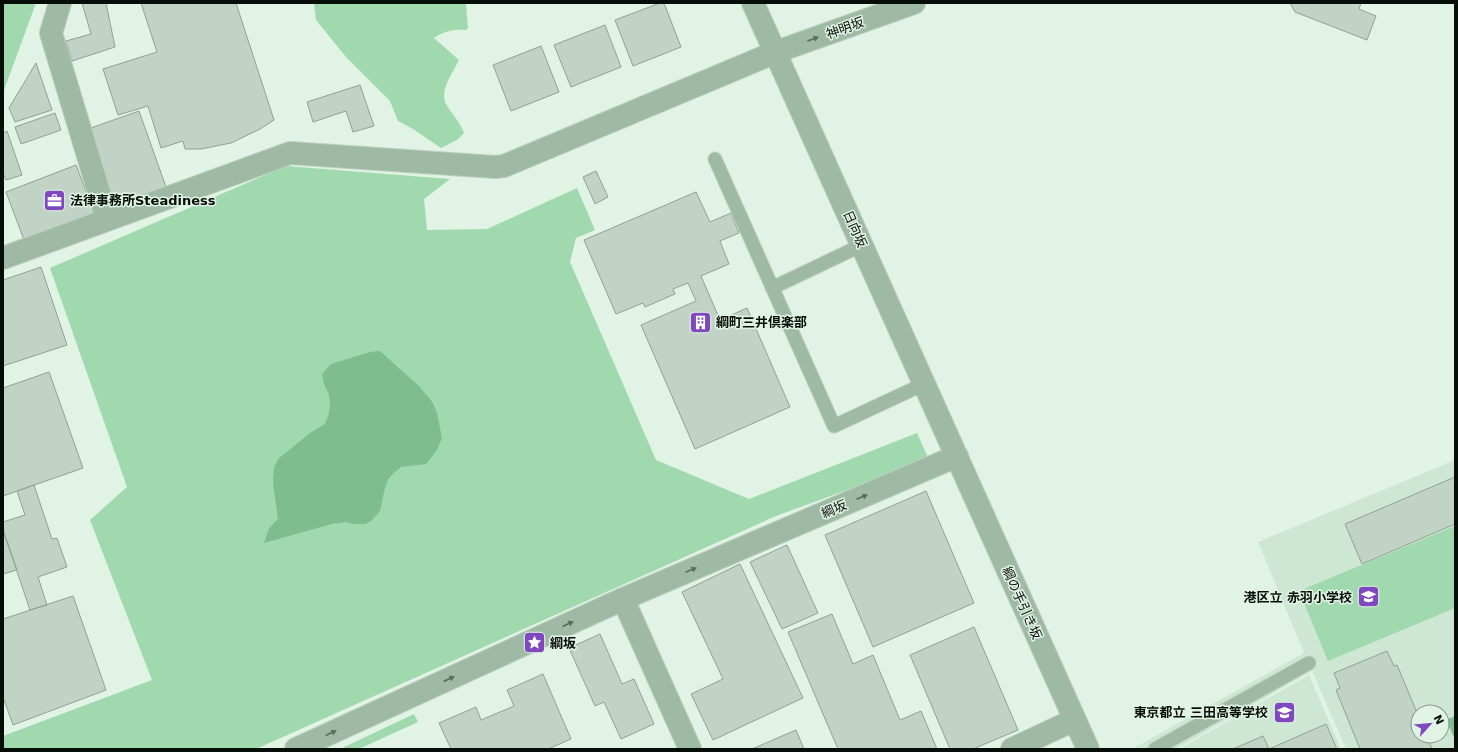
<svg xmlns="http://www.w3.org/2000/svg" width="1458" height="752" viewBox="0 0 1458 752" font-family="'DejaVu Sans','Noto Sans JP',sans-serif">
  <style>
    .built { fill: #cee7d4; fill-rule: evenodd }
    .green { fill: #a0d9ae }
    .water { fill: #7ebd8e }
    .building { fill: #c1d3c5; stroke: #91a294 }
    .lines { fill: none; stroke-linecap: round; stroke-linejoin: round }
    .service-casing { stroke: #becec1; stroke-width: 15 }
    .minor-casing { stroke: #becec1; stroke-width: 24 }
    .tertiary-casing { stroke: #becec1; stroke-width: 24 }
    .service { stroke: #9ebaa4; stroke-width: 13 }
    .minor { stroke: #9ebaa4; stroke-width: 22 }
    .tertiary { stroke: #9ebaa4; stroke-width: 22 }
    .oneway { fill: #5a6c5e }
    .labels { text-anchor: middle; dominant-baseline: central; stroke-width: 3; stroke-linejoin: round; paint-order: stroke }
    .street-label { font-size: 13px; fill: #070d08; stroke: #e1f3e4 }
    .poi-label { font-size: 13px; font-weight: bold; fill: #070d08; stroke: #e1f3e4; text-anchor: start }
  </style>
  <rect width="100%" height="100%" fill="#e1f3e4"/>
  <path class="built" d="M 1455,460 L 1455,749 L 1346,749 L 1312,671 L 1176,749 L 1132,749 L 1304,653 L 1258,542 ZM 1418,712 L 1442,712 L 1442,736 L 1418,736 Z
    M 1309,675 L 1341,749 L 1179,749 Z"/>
  <path class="green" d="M 3,3 L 36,3 L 3,93 Z
    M 314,3 L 466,3 L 468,28 L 466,30 C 455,29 444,31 434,38 L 459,60 C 453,72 439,91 446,104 C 452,114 460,122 464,133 L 457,140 L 441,148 L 413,129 L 398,121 L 390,101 L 346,57 L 316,20 Z
    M 286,166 L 450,179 L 424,199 L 427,230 L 487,229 L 577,188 L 595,230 L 576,238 L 570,262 L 656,460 L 749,499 L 917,433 L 929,460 L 776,516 L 256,749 L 3,749 L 3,736 L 152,680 L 90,520 L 127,487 L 50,268 Z
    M 1455,526 L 1455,608 L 1328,661 L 1299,591 Z
    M 414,714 L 418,722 L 359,749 L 340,749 Z"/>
  <path class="water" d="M 380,351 L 420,387 L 433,403 L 437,413 L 442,438 L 437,450 L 426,464 L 401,467 L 395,472 L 388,479 L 384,492 L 380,511 L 371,521 L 365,524 L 353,524 L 346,522 L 332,524 L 264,543 L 269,528 L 278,519 L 273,483 L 274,468 L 278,459 L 310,433 L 325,424 L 329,413 L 330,404 L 329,395 L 324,384 L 322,374 L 331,364 L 370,352 Z
    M 1455,716 L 1455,740 L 1446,720 Z"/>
  <path class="building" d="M 82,3 L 106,3 L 115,47 L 72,61 L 66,41 L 91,34 Z
    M 141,3 L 236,3 L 274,120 L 260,129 L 231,143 L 201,149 L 185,149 L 183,141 L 161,148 L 148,106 L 118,115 L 103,69 L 157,52 Z
    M 660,3 L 664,3 L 681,47 L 633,66 L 615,20 Z
    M 1290,3 L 1361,3 L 1359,9 L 1376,16 L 1367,40 L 1295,12 Z
    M 605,25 L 621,67 L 571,87 L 554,45 Z
    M 541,46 L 559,92 L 511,111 L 493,65 Z
    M 36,63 L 52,110 L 15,122 L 9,108 Z
    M 360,85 L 374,126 L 353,132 L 346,111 L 313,122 L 307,102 Z
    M 139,111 L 166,187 L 114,205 L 88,129 Z
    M 55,113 L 61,130 L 21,144 L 15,127 Z
    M 7,131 L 22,175 L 6,180 L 3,173 L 3,133 Z
    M 76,165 L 95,214 L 24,240 L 6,192 Z
    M 596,171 L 608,197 L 595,204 L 583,177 Z
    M 696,192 L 710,222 L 731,213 L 739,233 L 720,241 L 729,264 L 701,276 L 720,320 L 747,308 L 790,407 L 695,449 L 641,325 L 696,301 L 688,283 L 673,289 L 675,294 L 645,307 L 643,303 L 616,314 L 584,240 Z
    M 41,267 L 67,345 L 3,366 L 3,280 Z
    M 49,372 L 83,468 L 3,496 L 3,388 Z
    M 1455,477 L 1455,524 L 1362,564 L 1345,524 Z
    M 34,485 L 52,539 L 57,538 L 67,567 L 38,577 L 47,605 L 30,610 L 3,530 L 3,522 L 25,515 L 17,491 Z
    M 926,491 L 974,603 L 873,647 L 825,535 Z
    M 3,530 L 17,570 L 3,574 Z
    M 787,545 L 818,613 L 782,629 L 750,562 Z
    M 740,564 L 803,698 L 713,740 L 691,694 L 723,679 L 682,592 Z
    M 73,596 L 106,690 L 13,725 L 3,697 L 3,619 Z
    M 832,614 L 853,664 L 873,655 L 900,720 L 921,711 L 937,749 L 838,749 L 788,632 Z
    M 974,627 L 1018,730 L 973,749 L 950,749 L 910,655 Z
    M 600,634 L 622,684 L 634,679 L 654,724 L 621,739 L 604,702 L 595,706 L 569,648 Z
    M 1387,651 L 1394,666 L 1397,665 L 1418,715 L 1418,736 L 1427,736 L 1432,749 L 1360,749 L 1336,690 L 1340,688 L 1334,673 Z
    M 543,674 L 571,739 L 548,749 L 451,749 L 439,723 L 476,707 L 481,720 L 514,706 L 507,690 Z
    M 1326,724 L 1337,749 L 1233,749 L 1263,736 L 1269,749 Z
    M 796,730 L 804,749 L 752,749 Z"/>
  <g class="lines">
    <defs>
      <path id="service" d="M 715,159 L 834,426 L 924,384
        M 772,288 L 862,245
        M 1155,749 L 1309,663"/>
      <path id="minor" d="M 60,3 L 51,33 L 107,219
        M 3,258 L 290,153 L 495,167 L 504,166 L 776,52 L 914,3
        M 623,599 L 690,749
        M 1012,749 L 1074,720"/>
      <path id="tertiary" d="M 753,3 L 1088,749
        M 296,749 L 623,599 L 957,456"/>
    </defs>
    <use href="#service" class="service-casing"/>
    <use href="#minor" class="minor-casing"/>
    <use href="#tertiary" class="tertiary-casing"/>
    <use href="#service" class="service"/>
    <use href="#minor" class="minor"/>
    <use href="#tertiary" class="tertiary"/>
  </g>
  <defs><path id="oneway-solid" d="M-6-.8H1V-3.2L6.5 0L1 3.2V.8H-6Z"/></defs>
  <g class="oneway">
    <use href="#oneway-solid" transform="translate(813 39) rotate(-20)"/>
    <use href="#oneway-solid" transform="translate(862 497) rotate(-23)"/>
    <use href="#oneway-solid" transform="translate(691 570) rotate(-23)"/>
    <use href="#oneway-solid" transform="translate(568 624) rotate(-25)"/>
    <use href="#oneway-solid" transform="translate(449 679) rotate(-25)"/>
    <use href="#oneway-solid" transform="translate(331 733) rotate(-25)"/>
  </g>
  <defs>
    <symbol id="office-square" viewBox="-11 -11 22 22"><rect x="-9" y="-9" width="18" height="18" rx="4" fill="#7f48bf" stroke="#e1f3e4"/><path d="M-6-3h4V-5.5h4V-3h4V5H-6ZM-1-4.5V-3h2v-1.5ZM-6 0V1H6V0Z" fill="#fff"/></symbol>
    <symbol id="building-square" viewBox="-11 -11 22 22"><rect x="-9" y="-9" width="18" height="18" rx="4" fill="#7f48bf" stroke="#e1f3e4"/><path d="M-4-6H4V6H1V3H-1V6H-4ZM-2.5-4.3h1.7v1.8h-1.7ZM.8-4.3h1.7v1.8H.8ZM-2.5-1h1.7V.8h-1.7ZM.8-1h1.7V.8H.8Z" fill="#fff"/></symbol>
    <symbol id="school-square" viewBox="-11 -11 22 22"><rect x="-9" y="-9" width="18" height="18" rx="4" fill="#7f48bf" stroke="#e1f3e4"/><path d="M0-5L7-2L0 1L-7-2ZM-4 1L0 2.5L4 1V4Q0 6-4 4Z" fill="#fff"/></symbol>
    <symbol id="sight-square" viewBox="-11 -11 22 22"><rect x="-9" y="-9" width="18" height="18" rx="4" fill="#7f48bf" stroke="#e1f3e4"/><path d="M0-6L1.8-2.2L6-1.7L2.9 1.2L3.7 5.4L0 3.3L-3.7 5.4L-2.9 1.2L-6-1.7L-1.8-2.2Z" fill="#fff"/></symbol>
  </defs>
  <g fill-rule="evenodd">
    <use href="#office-square" x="42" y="188" width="25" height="25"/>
    <use href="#building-square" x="688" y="310" width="25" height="25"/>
    <use href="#school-square" x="1356" y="584" width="25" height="25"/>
    <use href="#sight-square" x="522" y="630" width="25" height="25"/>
    <use href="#school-square" x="1272" y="700" width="25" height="25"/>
  </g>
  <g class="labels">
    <g class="street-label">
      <text transform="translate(845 28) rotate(-20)">神明坂</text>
      <text transform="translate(855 229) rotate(66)">日向坂</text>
      <text transform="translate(834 509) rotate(-23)">綱坂</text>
      <text transform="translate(1022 603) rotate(66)">綱の手引き坂</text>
    </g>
    <g class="poi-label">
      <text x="70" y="200">法律事務所Steadiness</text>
      <text x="716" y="322">綱町三井倶楽部</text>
      <text x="1352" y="597" text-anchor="end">港区立 赤羽小学校</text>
      <text x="550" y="643">綱坂</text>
      <text x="1268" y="712" text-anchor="end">東京都立 三田高等学校</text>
    </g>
  </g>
  <rect width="1458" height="752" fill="none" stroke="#070d08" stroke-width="8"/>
  <g transform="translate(1430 724) rotate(63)"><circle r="19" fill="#e1f3e4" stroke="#8a978c"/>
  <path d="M0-3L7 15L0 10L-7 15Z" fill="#7f48bf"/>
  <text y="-6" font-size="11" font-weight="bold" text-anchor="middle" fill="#070d08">N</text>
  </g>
</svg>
